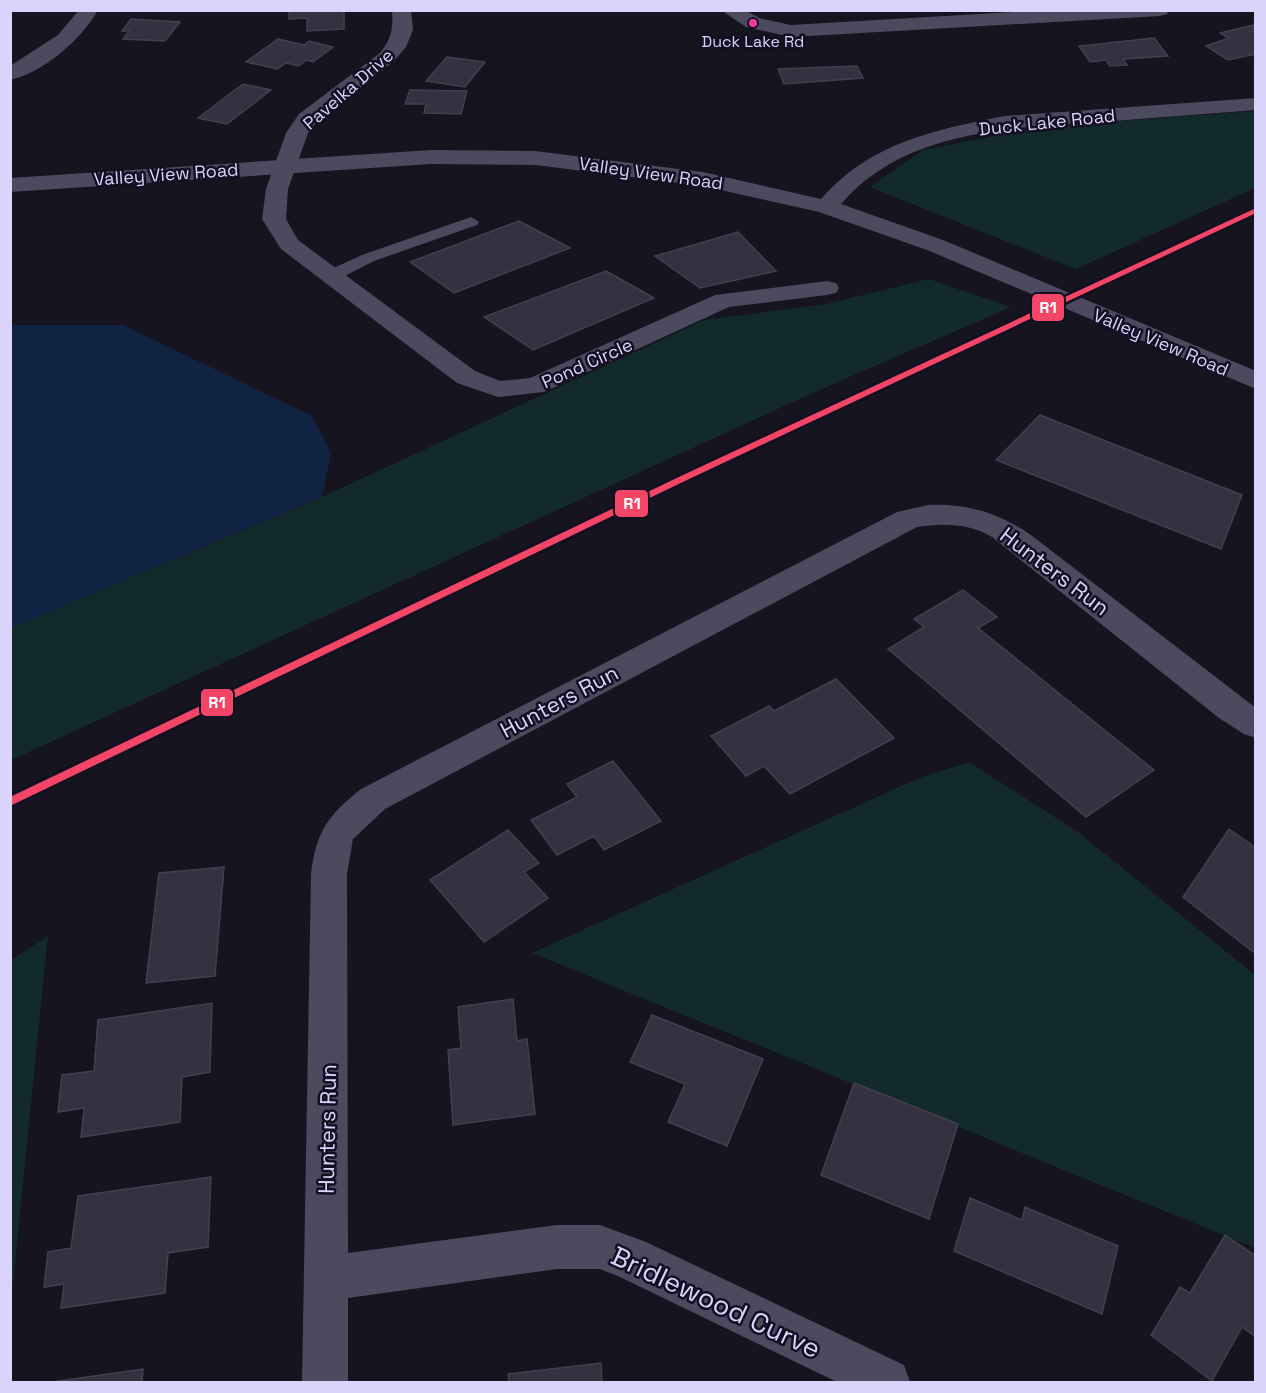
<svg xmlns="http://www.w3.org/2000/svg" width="1266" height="1393" viewBox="0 0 1266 1393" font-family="'Space Grotesk',sans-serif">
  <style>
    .green { fill: #132a2b }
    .water { fill: #112342 }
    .building { fill: #343241; stroke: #433f52; stroke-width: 1.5 }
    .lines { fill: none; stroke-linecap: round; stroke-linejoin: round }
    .service { fill: #4b4a5f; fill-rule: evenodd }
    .minor { fill: #4b4a5f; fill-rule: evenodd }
    .tertiary { fill: #4b4a5f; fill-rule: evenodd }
    .rail-1-casing { stroke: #130f23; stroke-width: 5 }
    .rail-1 { fill: #f34667; fill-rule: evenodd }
    .bus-dot { fill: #f13a9d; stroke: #130f23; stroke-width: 2 }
    .labels { text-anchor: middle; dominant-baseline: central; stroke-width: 5; stroke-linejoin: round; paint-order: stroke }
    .far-bus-label { font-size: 16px; fill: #dad4fd; stroke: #130f23 }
    .far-street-label { font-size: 18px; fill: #dad4fd; stroke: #130f23 }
    .street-label { font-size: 22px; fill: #dad4fd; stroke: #130f23 }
    .near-street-label { font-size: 27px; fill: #dad4fd; stroke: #130f23 }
    .line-badge { stroke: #130f23; stroke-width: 2 }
    .badge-label { font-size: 16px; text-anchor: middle; font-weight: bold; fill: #fff }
  </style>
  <rect width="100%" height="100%" fill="#16141e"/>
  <path class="green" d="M 1255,111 L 1255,188 L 1076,269 L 870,187 L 923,150 L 1041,127 Z
    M 929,279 L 1011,307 L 815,392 L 11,760 L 10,628 L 322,497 L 704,320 L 826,304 Z
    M 969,762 L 1078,832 L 1255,975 L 1255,1248 L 532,953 L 919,778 Z
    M 48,936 L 11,1303 L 11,960 Z"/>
  <path class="water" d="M 11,325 L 123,325 L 312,416 L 331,453 L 322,497 L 11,628 Z"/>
  <path class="building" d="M 289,10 L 344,10 L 344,29 L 307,31 L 307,18 L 289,19 Z
    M 131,19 L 180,22 L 165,41 L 123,39 L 129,31 L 122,31 Z
    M 1254,25 L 1256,54 L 1228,60 L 1206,46 L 1229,38 L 1220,33 Z
    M 1154,38 L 1168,56 L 1123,59 L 1127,65 L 1110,66 L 1106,60 L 1090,62 L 1079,46 Z
    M 278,39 L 304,45 L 309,41 L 333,47 L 313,62 L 306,60 L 299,66 L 286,63 L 277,69 L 246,62 Z
    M 447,57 L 485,62 L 465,87 L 426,81 Z
    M 857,66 L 863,78 L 784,84 L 778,69 Z
    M 243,84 L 271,90 L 227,124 L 198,118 Z
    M 410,90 L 467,91 L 461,114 L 424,113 L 426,104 L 405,104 Z
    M 519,221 L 570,248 L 454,293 L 410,262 Z
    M 738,232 L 776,271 L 700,288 L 655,256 Z
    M 606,271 L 654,298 L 533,350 L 484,317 Z
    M 1040,415 L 1242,495 L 1221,549 L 996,460 Z
    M 963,590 L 997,617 L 978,628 L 1154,770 L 1086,817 L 888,649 L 924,627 L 914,619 Z
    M 836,679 L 894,738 L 790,794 L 764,766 L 746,776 L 711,736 L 769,706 L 774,711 Z
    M 613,761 L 661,821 L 604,850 L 594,836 L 557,855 L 531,820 L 577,797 L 567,784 Z
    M 1229,829 L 1256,848 L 1256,954 L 1183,897 Z
    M 508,830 L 539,863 L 524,872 L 548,898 L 484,942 L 430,880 Z
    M 224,867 L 215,976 L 146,983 L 159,873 Z
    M 513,999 L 517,1041 L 527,1039 L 535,1114 L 453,1125 L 448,1050 L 461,1048 L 458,1007 Z
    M 212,1003 L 210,1072 L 182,1077 L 180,1122 L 81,1137 L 84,1108 L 58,1112 L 62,1075 L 94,1071 L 98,1020 Z
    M 652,1015 L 763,1059 L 727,1146 L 668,1122 L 685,1084 L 630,1062 Z
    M 854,1083 L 958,1124 L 929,1219 L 821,1175 Z
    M 211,1177 L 208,1247 L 168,1253 L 165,1293 L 61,1308 L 64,1284 L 44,1287 L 48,1252 L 71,1248 L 78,1196 Z
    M 970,1198 L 1022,1220 L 1025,1207 L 1118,1246 L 1102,1314 L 954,1251 Z
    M 1225,1235 L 1256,1256 L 1256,1337 L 1242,1327 L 1212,1381 L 1151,1335 L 1180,1287 L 1190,1293 Z
    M 601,1363 L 602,1382 L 509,1382 L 508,1374 Z
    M 143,1369 L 142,1382 L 51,1382 Z"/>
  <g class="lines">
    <path class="service" d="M 471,217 L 479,222 L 477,225 L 374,261 L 337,280 L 325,280 L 323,276 L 325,272 L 362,255 Z"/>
    <path class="minor" d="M 79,10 L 98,10 C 81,40 44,72 10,80 L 10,66 L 58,35 Z
      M 392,10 L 411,10 L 413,30 L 406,47 L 394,61 L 315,124 L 308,133 L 288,189 L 286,219 L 298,240 L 475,371 L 500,381 L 530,378 L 715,295 L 827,281 L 836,283 L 839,288 L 836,293 L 827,295 L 729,307 L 544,392 L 498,397 L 457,383 L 281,249 L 262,219 L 266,189 L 286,133 L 299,114 L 380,53 C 392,38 393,29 392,10 Z
      M 721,10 L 745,10 L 759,18 L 791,25 L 1050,10 L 1169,10 L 1167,14 L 1160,16 L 791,37 L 746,27 Z
      M 928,505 C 966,503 999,513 1031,535 L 1256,708 L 1256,738 L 1244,734 L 1219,718 L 992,537 C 969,523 943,523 917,527 L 385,809 L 353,839 L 347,874 L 348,1253 L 557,1225 L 600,1225 L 646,1242 L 904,1365 L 910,1382 L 837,1382 L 620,1277 L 600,1269 L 557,1269 L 348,1298 L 348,1382 L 302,1382 L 311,874 C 316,832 328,815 361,789 L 897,512 Z"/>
    <path class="tertiary" d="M 1256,98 L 1256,110 C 1204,114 1152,118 1100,122 C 1009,128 904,130 841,204 L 943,240 L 1256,371 L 1256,389 L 927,250 L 819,212 L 703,186 L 535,165 L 431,164 L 10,192 L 10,178 L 431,150 L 535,151 L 703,172 L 821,199 C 871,142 934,130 1005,116 Z"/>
    <defs>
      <path id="rail-1" d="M 1256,208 L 1256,213 L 687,480 L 10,806 L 10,797 L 681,476 Z"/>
    </defs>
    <use href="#rail-1" class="rail-1-casing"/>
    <use href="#rail-1" class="rail-1"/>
  </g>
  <circle class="bus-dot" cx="753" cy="23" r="5"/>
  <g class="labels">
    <g class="far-bus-label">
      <text x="753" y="41">Duck Lake Rd</text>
    </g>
    <g class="far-street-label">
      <text transform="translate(348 89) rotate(-41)">Pavelka Drive</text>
      <text transform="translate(1047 122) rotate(-6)">Duck Lake Road</text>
      <text transform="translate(651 173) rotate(8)">Valley View Road</text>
      <text transform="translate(166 174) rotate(-4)">Valley View Road</text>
      <text transform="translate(1161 342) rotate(23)">Valley View Road</text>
      <text transform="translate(587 363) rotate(-24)">Pond Circle</text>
    </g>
    <g class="street-label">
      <text transform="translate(1055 571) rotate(37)">Hunters Run</text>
      <text transform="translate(559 701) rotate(-28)">Hunters Run</text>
      <text transform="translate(327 1129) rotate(-89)">Hunters Run</text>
    </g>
    <g class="near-street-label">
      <text transform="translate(716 1302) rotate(25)">Bridlewood Curve</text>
    </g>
  </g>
  <g class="line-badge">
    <rect x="1031" y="293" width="34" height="29" rx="6" fill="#f34667"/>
    <rect x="614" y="489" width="35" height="29" rx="6" fill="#f34667"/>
    <rect x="200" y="688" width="34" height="29" rx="6" fill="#f34667"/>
  </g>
  <g class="badge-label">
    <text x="1048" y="313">R1</text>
    <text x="632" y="509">R1</text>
    <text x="217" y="708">R1</text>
  </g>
  <rect width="1266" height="1393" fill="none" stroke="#dad4fd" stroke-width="24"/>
</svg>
